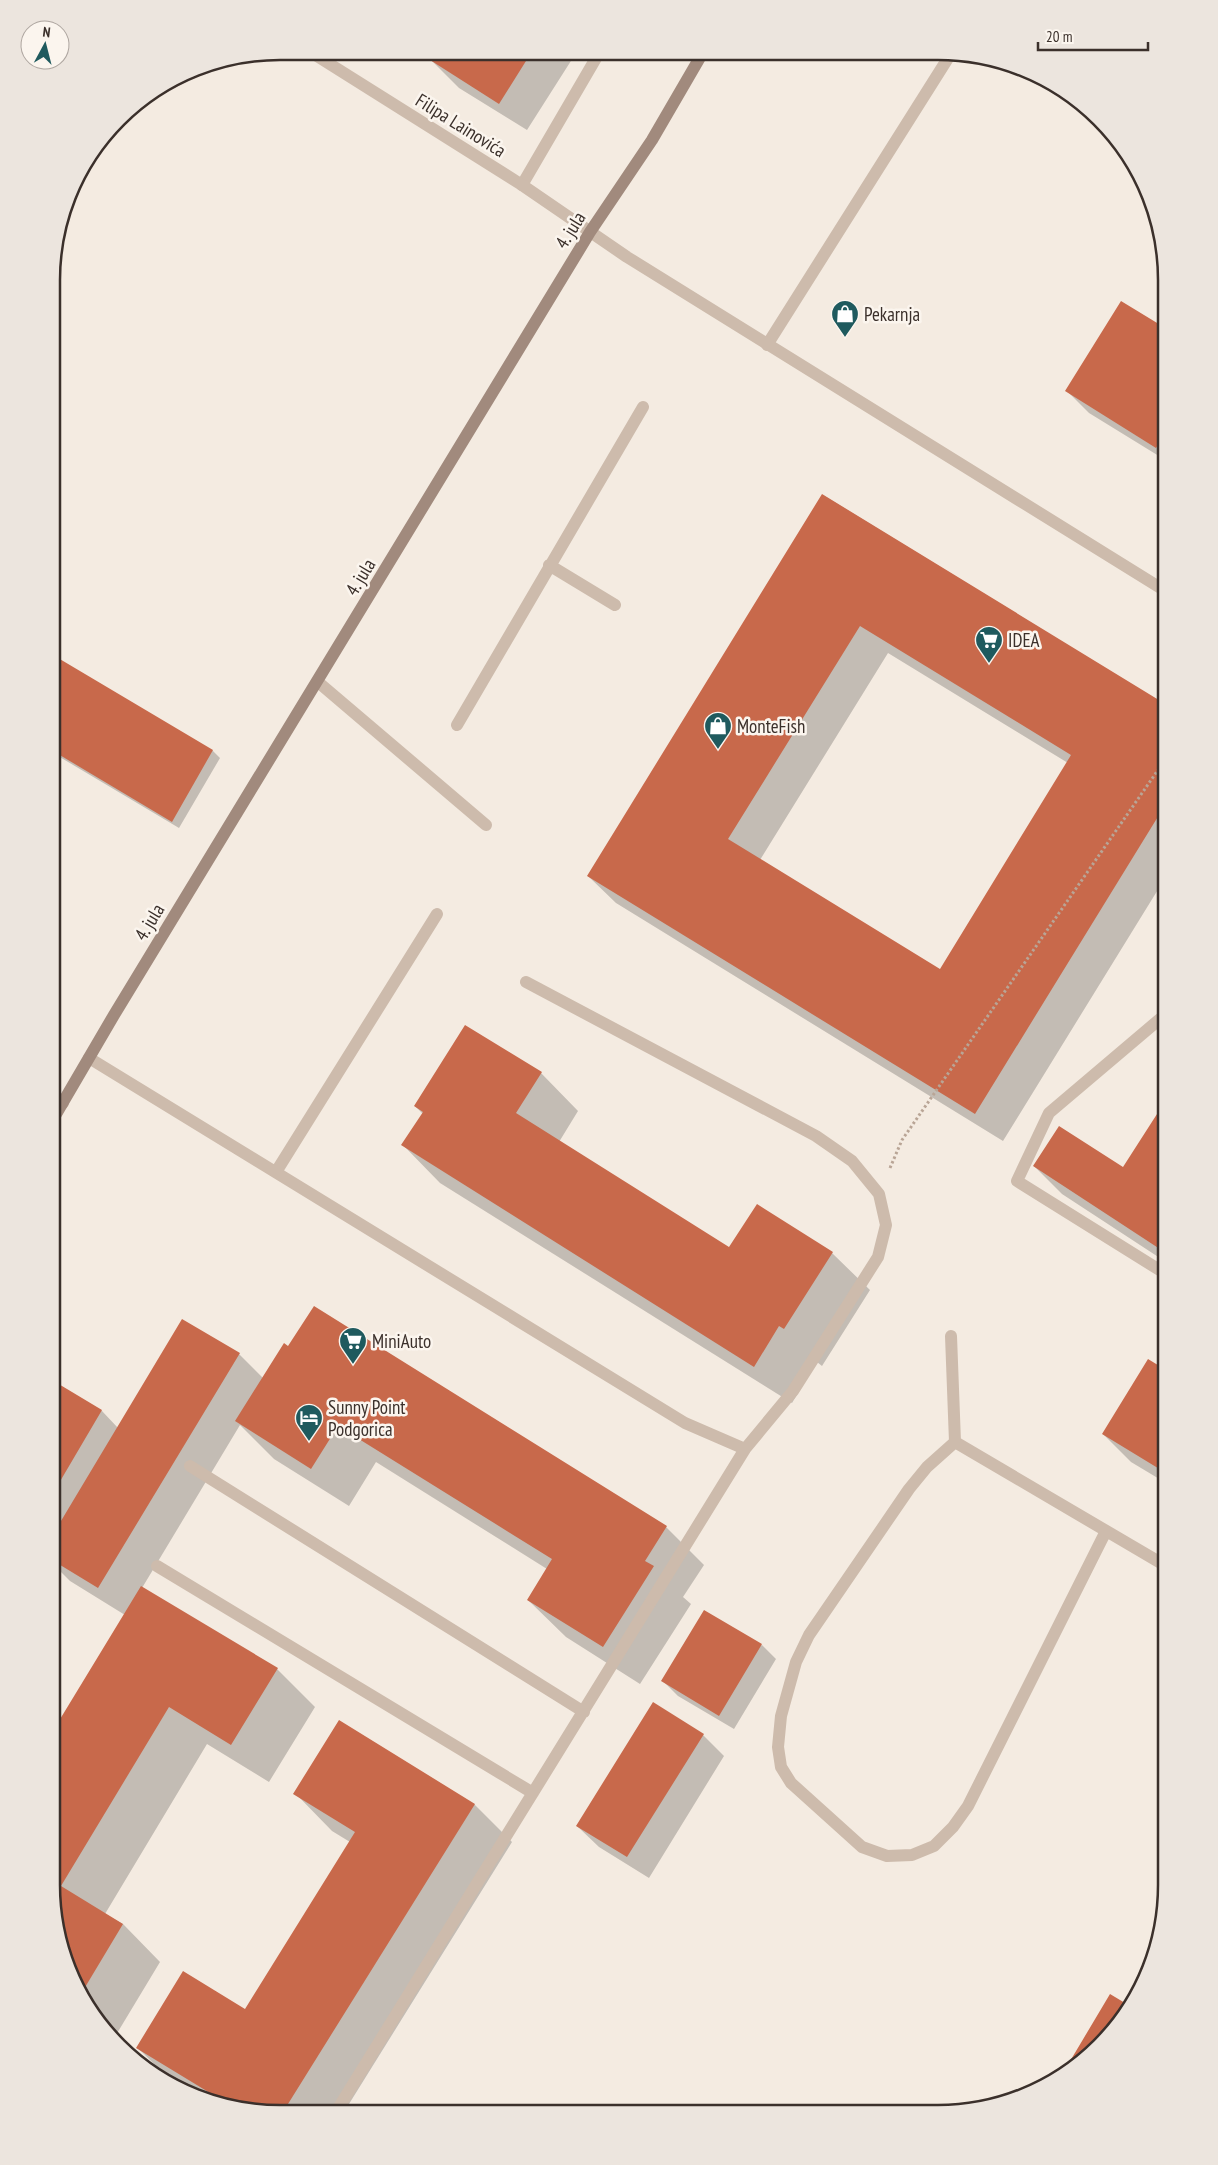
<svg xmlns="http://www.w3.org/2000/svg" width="1218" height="2165" viewBox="0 0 1218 2165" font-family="'PT Sans Narrow',sans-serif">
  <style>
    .shadow { fill: #0003; fill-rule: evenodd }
    .building { fill: #c8694b; fill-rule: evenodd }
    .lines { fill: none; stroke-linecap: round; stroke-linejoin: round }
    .path { stroke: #b9a596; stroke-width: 3; stroke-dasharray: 2.5 2.5; stroke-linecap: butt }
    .lane { stroke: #cdbbac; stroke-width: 12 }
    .street { stroke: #cdbbac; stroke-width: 12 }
    .secondary { stroke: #a18a7d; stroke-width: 12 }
    .labels { text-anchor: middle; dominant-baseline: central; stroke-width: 5; stroke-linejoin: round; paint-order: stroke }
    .street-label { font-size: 19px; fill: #3b302b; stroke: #fbf5ee }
    .poi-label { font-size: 19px; fill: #3b302b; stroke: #fbf5ee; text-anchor: start }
    .rim { fill: none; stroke: #3b302b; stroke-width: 2.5 }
  </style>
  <rect width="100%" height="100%" fill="#f4ebe1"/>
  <path class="shadow" d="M 436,52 L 576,53 L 527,130 L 459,88 L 431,60 Z
    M 1167,330 L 1167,461 L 1089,413 L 1067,391 Z
    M 823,495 L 1167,706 L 1167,875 L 1003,1141 L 616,903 L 588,876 ZM 888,653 L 1068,763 L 940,971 L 760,860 Z
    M 53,656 L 213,751 L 220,758 L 179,828 L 53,753 Z
    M 541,1073 L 578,1111 L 559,1142 L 730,1249 L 832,1253 L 870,1290 L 822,1366 L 817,1362 L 792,1403 L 440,1183 L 403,1145 L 423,1114 L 415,1106 Z
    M 1166,1102 L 1166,1262 L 1062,1194 L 1034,1166 L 1123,1169 Z
    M 239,1354 L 263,1378 L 666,1527 L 704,1565 L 683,1597 L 691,1604 L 640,1684 L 566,1637 L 528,1600 L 547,1569 L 376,1462 L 349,1506 L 274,1459 L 240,1425 L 142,1588 L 277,1669 L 315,1707 L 269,1782 L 207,1744 L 105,1914 L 123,1924 L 160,1962 L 116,2035 L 104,2027 L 90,2012 L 63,1959 L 51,1885 L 125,1615 L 70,1581 L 54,1565 L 52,1569 L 52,1381 L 102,1411 L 118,1428 Z
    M 1148,1361 L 1166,1372 L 1166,1483 L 1131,1462 L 1103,1434 Z
    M 762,1645 L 776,1659 L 734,1729 L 678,1696 L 663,1681 Z
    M 51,1716 L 56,1720 L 51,1727 Z
    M 339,1721 L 475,1805 L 512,1842 L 344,2112 L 250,2112 L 195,2097 L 175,2085 L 137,2047 L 245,2011 L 350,1842 L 332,1831 L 295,1793 Z
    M 703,1735 L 724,1756 L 649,1878 L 599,1847 L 577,1826 Z
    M 1110,1996 L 1129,2007 L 1119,2025 L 1062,2077 Z"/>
  <path class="building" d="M 435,52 L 531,53 L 499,104 L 430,60 Z
    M 1121,301 L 1167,329 L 1167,430 L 1156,448 L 1065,391 Z
    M 822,494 L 1167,705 L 1167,802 L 975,1114 L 587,876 ZM 860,626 L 1071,755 L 940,969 L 728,839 Z
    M 53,655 L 213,750 L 172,822 L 53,751 Z
    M 465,1025 L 542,1072 L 516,1113 L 729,1247 L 757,1204 L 833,1252 L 784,1329 L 779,1326 L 754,1367 L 401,1145 L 423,1112 L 414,1106 Z
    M 1166,1100 L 1166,1253 L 1033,1166 L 1059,1126 L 1123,1167 Z
    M 314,1306 L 667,1526 L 645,1561 L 654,1566 L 603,1647 L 527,1600 L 552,1559 L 338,1426 L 311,1469 L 235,1421 L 284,1343 L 288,1346 Z
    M 182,1319 L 240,1353 L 98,1588 L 52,1560 L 52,1536 Z
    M 1148,1359 L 1166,1370 L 1166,1473 L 1102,1434 Z
    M 52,1380 L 102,1410 L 52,1495 Z
    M 141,1586 L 278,1668 L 231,1745 L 169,1707 L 61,1886 L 123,1924 L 81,1994 L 63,1959 L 51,1885 L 51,1734 Z
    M 704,1610 L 762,1644 L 719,1716 L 661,1681 Z
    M 653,1702 L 704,1734 L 627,1857 L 576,1826 Z
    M 339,1720 L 475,1804 L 283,2112 L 250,2112 L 233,2107 L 136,2048 L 183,1971 L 245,2009 L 355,1832 L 293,1794 Z
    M 1110,1994 L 1130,2006 L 1119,2025 L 1065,2075 L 1060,2078 Z"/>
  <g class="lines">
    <path class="path" d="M 890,1168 L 902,1140 L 1167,757"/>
    <path class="lane" d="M 522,185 L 599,53
      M 767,345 L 950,55
      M 549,565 L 615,605
      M 318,682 L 486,825
      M 457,725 L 643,407
      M 89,1058 L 685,1423 L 745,1449 L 793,1391 L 878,1257 L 886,1225 L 879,1194 L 852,1161 L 816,1136 L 526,982
      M 276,1172 L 437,914
      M 1166,1274 L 1017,1181 L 1049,1113 L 1167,1013
      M 951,1336 L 955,1442 L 1166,1566
      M 955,1442 L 927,1467 L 909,1489 L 809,1635 L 796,1662 L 781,1716 L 778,1747 L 781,1767 L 791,1783 L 862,1847 L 887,1856 L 912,1855 L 934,1846 L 953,1827 L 968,1806 L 1106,1531
      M 190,1466 L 584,1712
      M 157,1566 L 533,1793
      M 336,2112 L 745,1449"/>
    <path class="street" d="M 309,51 L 522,185 L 627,257 L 1167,592
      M 52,1096 L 63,1103"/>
    <path class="secondary" d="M 52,1121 L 114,1015 L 590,232 L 652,140 L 702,54"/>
  </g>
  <defs>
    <symbol id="shop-pin" viewBox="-11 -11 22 30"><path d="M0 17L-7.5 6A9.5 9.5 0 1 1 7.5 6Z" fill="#1f5a5e" stroke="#fbf5ee"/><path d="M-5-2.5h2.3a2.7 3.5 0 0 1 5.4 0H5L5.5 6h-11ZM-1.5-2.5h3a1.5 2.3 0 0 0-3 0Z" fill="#fff"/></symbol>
    <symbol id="supermarket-pin" viewBox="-11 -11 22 30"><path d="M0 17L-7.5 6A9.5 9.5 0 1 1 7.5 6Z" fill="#1f5a5e" stroke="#fbf5ee"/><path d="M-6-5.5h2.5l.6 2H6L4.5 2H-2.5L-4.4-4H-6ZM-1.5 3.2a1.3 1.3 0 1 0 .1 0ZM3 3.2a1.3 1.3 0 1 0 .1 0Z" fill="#fff"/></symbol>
    <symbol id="hotel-pin" viewBox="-11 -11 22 30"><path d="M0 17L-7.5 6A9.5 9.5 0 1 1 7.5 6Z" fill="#1f5a5e" stroke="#fbf5ee"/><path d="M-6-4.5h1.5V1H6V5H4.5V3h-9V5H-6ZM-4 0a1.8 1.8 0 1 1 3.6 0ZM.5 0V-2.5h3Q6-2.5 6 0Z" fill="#fff"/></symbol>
  </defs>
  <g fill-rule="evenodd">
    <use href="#shop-pin" x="829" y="298" width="32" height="43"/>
    <use href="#supermarket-pin" x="973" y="624" width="32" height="43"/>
    <use href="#shop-pin" x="702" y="710" width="32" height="43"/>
    <use href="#supermarket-pin" x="337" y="1325" width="32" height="43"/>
    <use href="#hotel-pin" x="293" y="1402" width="32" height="43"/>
  </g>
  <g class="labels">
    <g class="street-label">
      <text transform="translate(461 125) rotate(32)">Filipa Lainovića</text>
      <text transform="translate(570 230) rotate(-58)">4. jula</text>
      <text transform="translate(360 577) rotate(-59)">4. jula</text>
      <text transform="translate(149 922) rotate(-59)">4. jula</text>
    </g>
    <g class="poi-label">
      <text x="864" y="314">Pekarnja</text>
      <text x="1008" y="640">IDEA</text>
      <text x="737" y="726">MonteFish</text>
      <text x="372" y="1341">MiniAuto</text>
      <text x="328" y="1407">Sunny Point<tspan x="328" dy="22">Podgorica</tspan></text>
    </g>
  </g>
  <path d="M0 0H1218V2165H0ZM280 60H938A220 220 0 0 1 1158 280V1885A220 220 0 0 1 938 2105H280A220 220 0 0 1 60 1885V280A220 220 0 0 1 280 60Z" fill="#ece5de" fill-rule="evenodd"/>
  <path class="rim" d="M280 60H938A220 220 0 0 1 1158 280V1885A220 220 0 0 1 938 2105H280A220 220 0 0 1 60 1885V280A220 220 0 0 1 280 60Z"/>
  <g transform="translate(45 45) rotate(7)"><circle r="24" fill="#fbf5ee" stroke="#aea6a0"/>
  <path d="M0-4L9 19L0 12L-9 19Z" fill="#1f5a5e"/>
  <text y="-8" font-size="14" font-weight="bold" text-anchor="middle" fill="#3b302b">N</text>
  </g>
  <path d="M1038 42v8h110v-8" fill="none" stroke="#3b302b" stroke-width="2.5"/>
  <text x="1046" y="42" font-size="15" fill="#3b302b" stroke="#fbf5ee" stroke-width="4" paint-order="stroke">20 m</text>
</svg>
